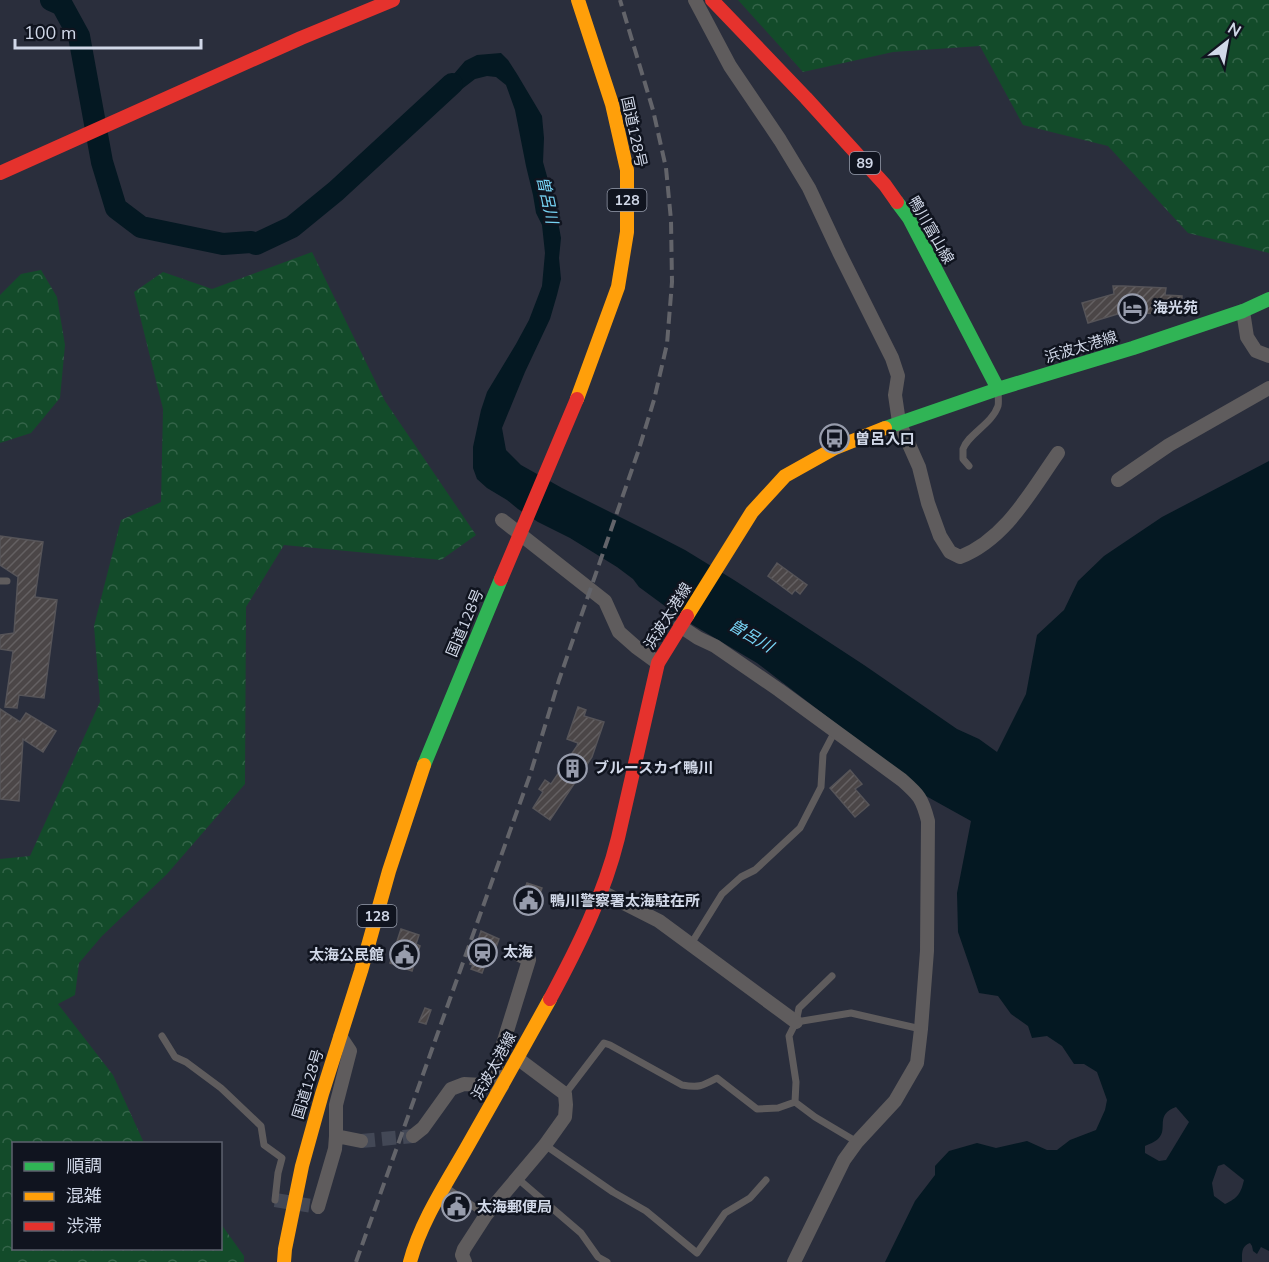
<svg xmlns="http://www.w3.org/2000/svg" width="1269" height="1262" viewBox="0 0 1269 1262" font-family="'Nunito Sans','Noto Sans JP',sans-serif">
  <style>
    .forest { fill: url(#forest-crowns) }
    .water { fill: #041822; fill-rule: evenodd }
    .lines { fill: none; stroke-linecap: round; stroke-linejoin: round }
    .river { stroke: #041822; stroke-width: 22 }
    .building { fill: url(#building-hatch); stroke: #565458; stroke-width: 1.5 }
    .street-tunnel { stroke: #434856; stroke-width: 14; stroke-dasharray: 14 7; stroke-linecap: butt }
    .lane { stroke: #5f5c5d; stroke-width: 7 }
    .street { stroke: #5f5c5d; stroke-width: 14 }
    .fast { stroke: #30b455; stroke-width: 14 }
    .slow { stroke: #ff9f0a; stroke-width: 14 }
    .jam { stroke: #e5322d; stroke-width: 14 }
    .rail { stroke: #63646a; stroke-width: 4; stroke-dasharray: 12 6; stroke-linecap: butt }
    .jam-bridge { stroke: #e5322d; stroke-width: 14 }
    .labels { text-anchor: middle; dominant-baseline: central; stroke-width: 5; stroke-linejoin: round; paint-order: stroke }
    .shield { fill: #10141f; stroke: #979dac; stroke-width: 1.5 }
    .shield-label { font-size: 14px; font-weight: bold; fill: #d1d8e8 }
    .street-label { font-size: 15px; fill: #d1d8e8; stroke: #10141f }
    .poi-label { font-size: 15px; font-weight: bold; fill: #d1d8e8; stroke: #10141f; text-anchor: start }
    .water-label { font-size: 16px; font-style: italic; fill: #76d3f4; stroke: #10141f }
  </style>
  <defs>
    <pattern id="forest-crowns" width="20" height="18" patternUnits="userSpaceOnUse" patternTransform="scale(1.5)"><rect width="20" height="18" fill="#134b2a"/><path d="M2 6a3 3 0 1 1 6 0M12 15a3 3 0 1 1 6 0" fill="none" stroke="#346449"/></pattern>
    <pattern id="building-hatch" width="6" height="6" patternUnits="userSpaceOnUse" patternTransform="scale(1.5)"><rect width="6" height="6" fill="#4b4647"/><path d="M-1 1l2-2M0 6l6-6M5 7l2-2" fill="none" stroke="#646062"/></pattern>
  </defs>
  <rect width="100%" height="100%" fill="#2a2e3c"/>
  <path class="forest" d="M 738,0 L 1269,0 L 1269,253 L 1188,233 L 1108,146 L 1023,125 L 980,46 L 893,52 L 803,72 Z
    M 312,252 L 385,401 L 476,535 L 441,560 L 284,545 L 246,607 L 245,784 L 167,874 L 102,936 L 79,963 L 75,995 L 58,1004 L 113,1075 L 144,1143 L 14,1144 L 14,1248 L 220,1248 L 221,1224 L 244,1256 L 244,1262 L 0,1262 L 0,859 L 30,856 L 100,702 L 94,626 L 121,520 L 161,502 L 163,409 L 134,292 L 163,272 L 212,289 Z
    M 41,270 L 57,297 L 65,345 L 60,398 L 31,433 L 0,443 L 0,295 L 21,274 Z"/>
  <path class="water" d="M 501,53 L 508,60 L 517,74 L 542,116 L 544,138 L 543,162 L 555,205 L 561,238 L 559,258 L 561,279 L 557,295 L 550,319 L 525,372 L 502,428 L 506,450 L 521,465 L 562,488 L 654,534 L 685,550 L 734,580 L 864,665 L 957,729 L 979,739 L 997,752 L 1026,694 L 1037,635 L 1064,610 L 1078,581 L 1104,556 L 1162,517 L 1269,461 L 1269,1251 L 1261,1247 L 1257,1254 L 1253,1251 L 1252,1246 L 1250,1243 C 1241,1246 1242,1254 1242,1262 L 885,1262 L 915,1201 L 935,1175 L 935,1166 L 949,1151 L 977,1143 L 996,1148 L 1027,1141 L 1047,1150 L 1057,1150 L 1070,1140 L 1096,1130 L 1105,1110 L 1107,1100 L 1097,1072 L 1084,1064 L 1074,1064 L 1062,1046 L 1047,1036 L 1032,1038 L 1028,1026 L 1011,1014 L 998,996 L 979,993 L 958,932 L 957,893 L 971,821 L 926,796 L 877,755 L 757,663 L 693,625 L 673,612 L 639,587 L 633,579 L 617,567 L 570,538 L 538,522 L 518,509 L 507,500 L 487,488 L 477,479 L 473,468 L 473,447 L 481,410 L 487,392 L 516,344 L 529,320 L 542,286 L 545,253 L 542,225 L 536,213 L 533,195 L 526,166 L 515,110 L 506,85 L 496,77 L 487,76 L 475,79 L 449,99 L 426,104 L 439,86 L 453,75 L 465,61 L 477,55 ZM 1176,1107 L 1189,1122 L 1166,1160 L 1159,1161 L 1145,1153 L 1145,1146 C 1149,1144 1155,1142 1158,1139 C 1169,1129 1154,1115 1176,1107 ZM 1224,1164 L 1244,1180 C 1241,1193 1238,1198 1225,1204 L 1214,1196 L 1212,1183 L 1218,1166 Z"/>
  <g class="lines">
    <path class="river" d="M 51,0 L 62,5 L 79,36 L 102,162 L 116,208 L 141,227 L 223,244 L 251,242 L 256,244 L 292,227 L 336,191 L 452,84"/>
  </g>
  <path class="building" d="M 1113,286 L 1123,286 L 1166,288 L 1165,295 L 1182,296 L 1181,315 L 1124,312 L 1088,323 L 1082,303 L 1114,294 Z
    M 0,536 L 43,542 L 35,597 L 57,600 L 44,698 L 19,695 L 17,708 L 5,707 L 13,651 L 0,649 L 0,635 L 14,633 L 18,577 L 0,565 Z
    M 777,563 L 807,585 L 800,594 L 795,590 L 792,594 L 768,576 Z
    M 578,707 L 586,710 L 584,716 L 604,722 L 592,757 L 550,820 L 533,808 L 543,792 L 539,789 L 545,780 L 551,784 L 577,746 L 578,743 L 567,739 Z
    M 0,709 L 20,722 L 26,713 L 56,731 L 43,752 L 23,739 L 19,801 L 0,799 Z
    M 850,770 L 862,784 L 855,789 L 869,805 L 855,817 L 830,788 Z
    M 527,883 L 542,888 L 532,914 L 518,908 Z
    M 401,929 L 419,935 L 416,944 L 420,946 L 412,971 L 390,963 Z
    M 481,931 L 499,939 L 492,959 L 488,957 L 482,973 L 471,969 L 473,965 L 470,964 Z
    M 425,1008 L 431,1010 L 426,1024 L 419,1022 Z
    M 456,1196 L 469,1205 L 458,1220 L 445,1211 Z"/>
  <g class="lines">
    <path class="street-tunnel" d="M 361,1141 L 413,1136
      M 275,1200 L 318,1207"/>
    <path class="lane" d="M 969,466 L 963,459 C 963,458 963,450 963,449 C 968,434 992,424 998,406 C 999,402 998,396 998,391
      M 0,581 L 7,581
      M 691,944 L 722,894 L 741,877 L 755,870 L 800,828 L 821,787 L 823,754 L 835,731
      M 796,1022 L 799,1008 L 832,976
      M 162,1036 L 175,1057 L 186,1062 L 221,1088 L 261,1126 L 264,1145 L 282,1158 L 278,1173 L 275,1200
      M 565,1094 L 604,1043 L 610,1045 L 682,1085 C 699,1088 702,1086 717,1078 L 757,1109 L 778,1108 L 795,1102 L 815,1117 L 857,1142
      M 795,1102 L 796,1082 L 789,1036 L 796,1022 L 851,1013 L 921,1029
      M 545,1145 L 613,1192 L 646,1211 L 697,1253 L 725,1213 L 750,1198 L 766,1180
      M 517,1178 L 581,1233 L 598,1257 L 607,1262
      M 445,1187 L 486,1215"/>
    <path class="street" d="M 695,0 L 730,66 L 780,140 L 809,188 L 839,252 L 892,358 L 898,376 L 895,395 L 899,422 L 919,467 L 928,503 L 940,536 L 950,552 L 960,557 C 1006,539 1031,491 1058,453
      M 1243,311 L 1247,337 L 1256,351 L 1269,356
      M 1118,480 L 1169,445 L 1269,388
      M 502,520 L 605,601 L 619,632 L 636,647 L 658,663
      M 680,626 L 698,638 L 715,646 L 779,690 L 902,780 C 919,795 922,798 928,821 L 927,951 L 921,1029 L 917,1063 L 895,1101 L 857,1142 L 844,1160 L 794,1262
      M 602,892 L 659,921 L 796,1022
      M 340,1036 L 350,1051 L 336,1105 L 336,1136 L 361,1141
      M 502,1086 L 494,1073 L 529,960 L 516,953
      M 413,1136 L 423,1128 L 451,1089 L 464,1084 L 502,1086
      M 318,1207 L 335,1149 L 336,1136
      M 465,1262 L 462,1255 L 464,1249 L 486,1215 L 545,1145 L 565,1117 L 566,1105 L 565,1094 L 517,1058"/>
    <path class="fast" d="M 897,202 L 909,218 L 998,389
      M 885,428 L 998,389 L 1133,348 L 1243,311 L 1269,299
      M 424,765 L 501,579"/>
    <path class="slow" d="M 577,399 L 618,287 L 627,232 L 627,170 L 612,104 L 578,0
      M 687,616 L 752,512 L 785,476 L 835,448 L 885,428
      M 284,1262 L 285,1249 L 302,1166 L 322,1094 L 361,971 L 389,871 L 424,765
      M 410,1262 C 421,1221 446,1184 467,1147 C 495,1098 523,1048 550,999"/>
    <path class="jam" d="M 712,0 L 806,98 L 885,185 L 897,202
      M 0,173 L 301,38 L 393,0
      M 550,999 C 578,947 604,895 618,838 L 658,663 L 687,616"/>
    <path class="rail" d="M 356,1262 L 530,775 L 559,680 L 638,452 L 654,400 L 667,344 L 672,282 L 671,220 L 666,168 L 653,110 L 620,0"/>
    <path class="jam-bridge" d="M 501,579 L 577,399"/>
  </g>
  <defs>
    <symbol id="hotel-ring" viewBox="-11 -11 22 22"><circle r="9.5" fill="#10141f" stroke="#979cac" stroke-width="1.5"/><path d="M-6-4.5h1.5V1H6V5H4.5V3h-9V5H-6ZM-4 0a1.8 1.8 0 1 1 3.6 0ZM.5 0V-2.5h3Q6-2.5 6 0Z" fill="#979cac"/></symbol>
    <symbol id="bus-ring" viewBox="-11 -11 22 22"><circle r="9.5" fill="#10141f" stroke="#979cac" stroke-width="1.5"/><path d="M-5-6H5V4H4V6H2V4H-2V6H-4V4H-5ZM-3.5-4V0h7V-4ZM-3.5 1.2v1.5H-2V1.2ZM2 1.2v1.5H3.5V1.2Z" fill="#979cac"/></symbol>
    <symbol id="building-ring" viewBox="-11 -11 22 22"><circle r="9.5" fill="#10141f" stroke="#979cac" stroke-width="1.5"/><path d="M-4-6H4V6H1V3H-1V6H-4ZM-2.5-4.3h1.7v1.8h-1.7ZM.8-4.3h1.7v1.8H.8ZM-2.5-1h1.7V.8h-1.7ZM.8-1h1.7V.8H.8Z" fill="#979cac"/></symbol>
    <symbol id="civic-ring" viewBox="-11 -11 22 22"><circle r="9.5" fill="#10141f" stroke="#979cac" stroke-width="1.5"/><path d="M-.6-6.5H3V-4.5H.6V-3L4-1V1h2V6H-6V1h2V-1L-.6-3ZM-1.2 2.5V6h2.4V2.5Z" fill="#979cac"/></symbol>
    <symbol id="station-ring" viewBox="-11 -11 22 22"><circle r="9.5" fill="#10141f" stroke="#979cac" stroke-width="1.5"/><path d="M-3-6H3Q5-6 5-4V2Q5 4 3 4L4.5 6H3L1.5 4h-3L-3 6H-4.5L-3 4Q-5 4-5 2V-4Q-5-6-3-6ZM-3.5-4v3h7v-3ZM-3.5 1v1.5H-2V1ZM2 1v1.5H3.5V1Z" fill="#979cac"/></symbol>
  </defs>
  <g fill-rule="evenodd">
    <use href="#hotel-ring" x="1116" y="292" width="33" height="33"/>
    <use href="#bus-ring" x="818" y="422" width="33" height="33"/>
    <use href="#building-ring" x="556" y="752" width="33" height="33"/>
    <use href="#civic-ring" x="512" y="884" width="33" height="33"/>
    <use href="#station-ring" x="466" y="936" width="33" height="33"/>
    <use href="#civic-ring" x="388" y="938" width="33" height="33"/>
    <use href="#civic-ring" x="440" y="1190" width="33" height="33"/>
  </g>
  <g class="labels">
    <g class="shield">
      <rect x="850" y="152" width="30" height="22" rx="4.5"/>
      <rect x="607.5" y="189" width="39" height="22" rx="4.5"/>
      <rect x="357.5" y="905" width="39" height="22" rx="4.5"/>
    </g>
    <g class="shield-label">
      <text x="865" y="163">89</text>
      <text x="627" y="200">128</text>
      <text x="377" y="916">128</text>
    </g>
    <g class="street-label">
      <text transform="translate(634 132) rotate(78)">国道128号</text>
      <text transform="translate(931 230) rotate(60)">鴨川富山線</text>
      <text transform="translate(1081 347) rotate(-17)">浜波太港線</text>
      <text transform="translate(668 616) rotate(-58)">浜波太港線</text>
      <text transform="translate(465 623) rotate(-67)">国道128号</text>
      <text transform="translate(494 1066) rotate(-61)">浜波太港線</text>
      <text transform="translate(308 1084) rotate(-73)">国道128号</text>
    </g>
    <g class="poi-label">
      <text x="1153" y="308">海光苑</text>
      <text x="855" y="439">曽呂入口</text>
      <text x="594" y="768">ブルースカイ鴨川</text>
      <text x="550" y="901">鴨川警察署太海駐在所</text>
      <text x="503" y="952">太海</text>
      <text x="384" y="955" text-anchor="end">太海公民館</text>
      <text x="477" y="1207">太海郵便局</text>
    </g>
    <g class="water-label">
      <text transform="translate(547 200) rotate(78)">曽呂川</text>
      <text transform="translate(751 636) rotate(31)">曽呂川</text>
    </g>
  </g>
  <rect x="12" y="1142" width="210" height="108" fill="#10141f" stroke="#5d626f" stroke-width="1.5"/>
  <rect x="24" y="1162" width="30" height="9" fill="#30b455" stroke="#5d626f" stroke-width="1.5"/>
  <text x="66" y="1172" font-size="18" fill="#d1d8e8">順調</text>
  <rect x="24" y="1192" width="30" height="9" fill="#ff9f0a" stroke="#5d626f" stroke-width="1.5"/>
  <text x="66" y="1202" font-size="18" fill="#d1d8e8">混雑</text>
  <rect x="24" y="1222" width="30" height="9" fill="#e5322d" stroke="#5d626f" stroke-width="1.5"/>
  <text x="66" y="1232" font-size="18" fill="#d1d8e8">渋滞</text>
  <g transform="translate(1227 42) rotate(31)" stroke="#10141f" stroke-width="4.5" paint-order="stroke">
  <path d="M0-4.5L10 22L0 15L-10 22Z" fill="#d1d8e8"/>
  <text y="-9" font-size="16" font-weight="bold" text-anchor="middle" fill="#d1d8e8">N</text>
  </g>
  <path d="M15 39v9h186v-9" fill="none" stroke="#d1d8e8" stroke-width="3"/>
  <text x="24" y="39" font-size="18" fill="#d1d8e8" stroke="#10141f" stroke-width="4.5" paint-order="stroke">100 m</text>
</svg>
